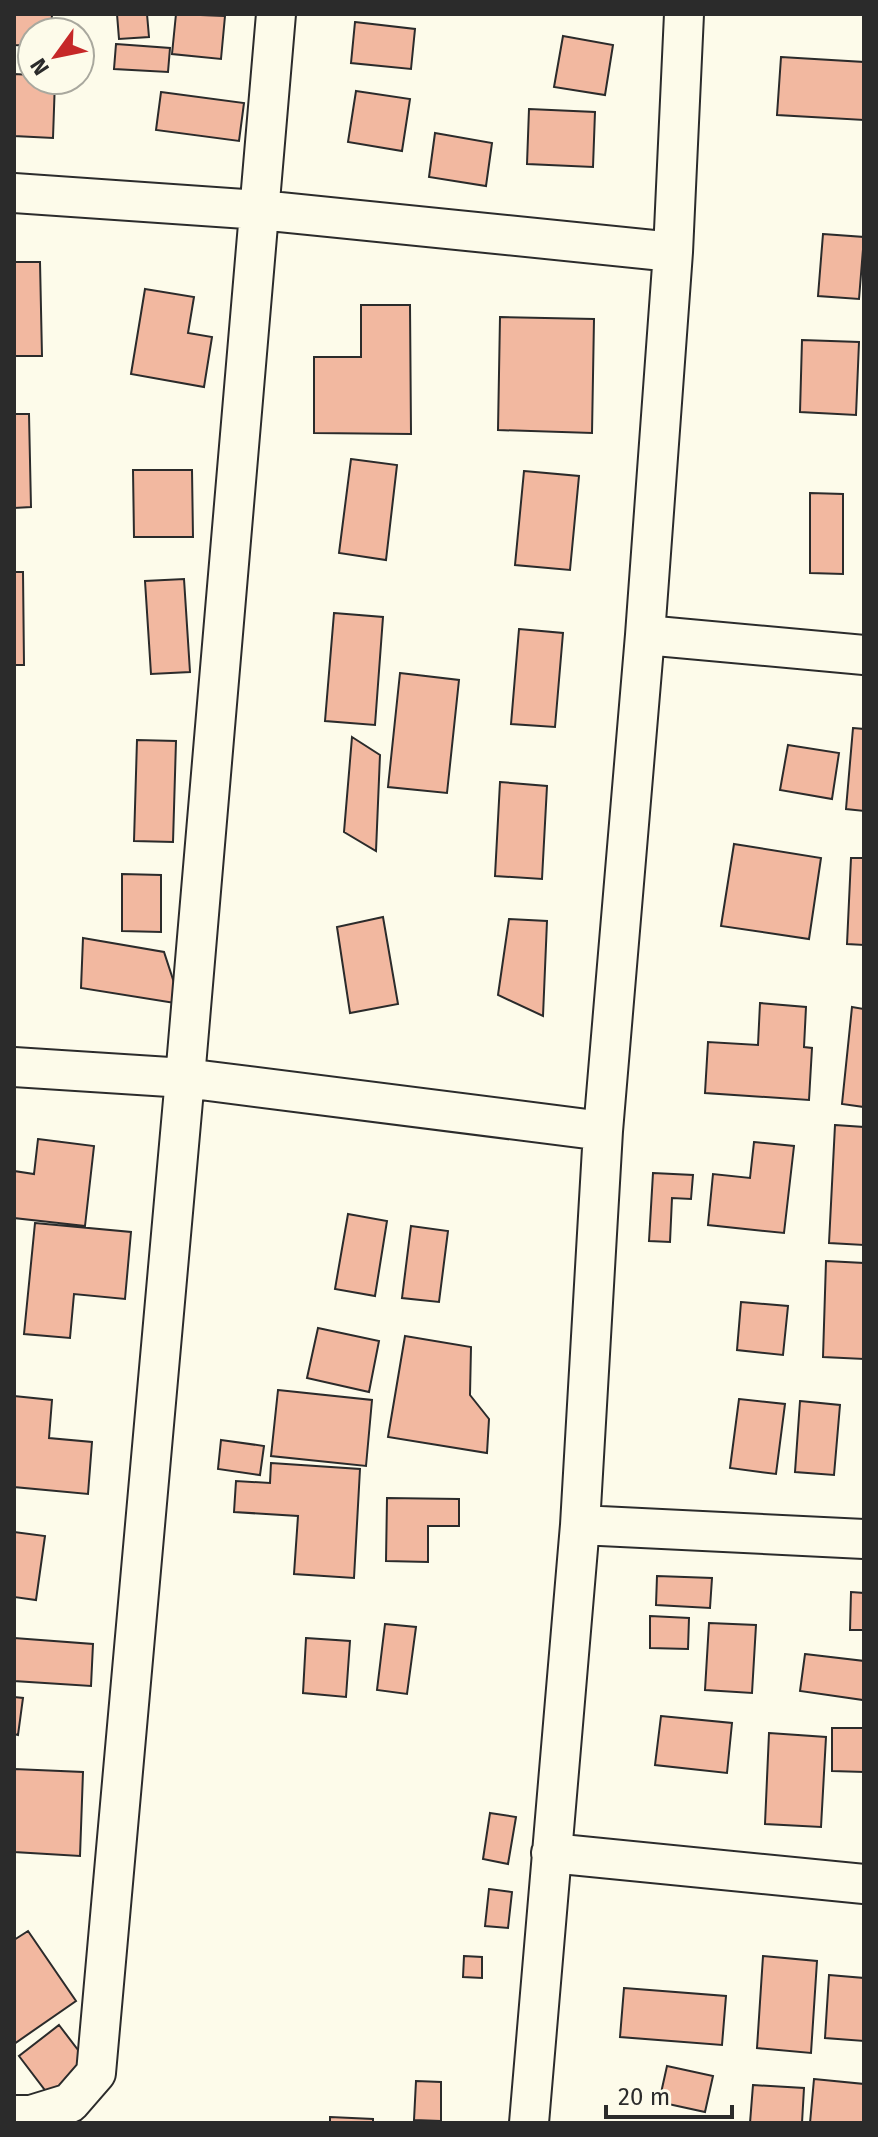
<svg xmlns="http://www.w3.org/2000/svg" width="878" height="2137" viewBox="0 0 878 2137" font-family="'Fira Sans',sans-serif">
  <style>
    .building { fill: #f2b8a0; stroke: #2b2b2b; stroke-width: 2 }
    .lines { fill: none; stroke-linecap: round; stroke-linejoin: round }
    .minor-casing { stroke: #2b2b2b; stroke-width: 42 }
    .minor { stroke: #fdfbea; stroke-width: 38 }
  </style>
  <rect width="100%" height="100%" fill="#fdfbea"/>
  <path class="building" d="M 14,14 L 52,14 L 51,32 L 32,32 L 32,46 L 14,45 Z
    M 117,14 L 147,14 L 149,37 L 119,39 Z
    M 176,14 L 225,16 L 221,59 L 172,54 Z
    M 355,22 L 415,29 L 411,69 L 351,63 Z
    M 563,36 L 613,45 L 605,95 L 554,87 Z
    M 116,44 L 170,48 L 168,72 L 114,69 Z
    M 781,57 L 864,62 L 864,120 L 777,115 Z
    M 14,74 L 32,75 L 32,80 L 55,80 L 53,138 L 14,136 Z
    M 356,91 L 410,99 L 402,151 L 348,142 Z
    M 161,92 L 244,103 L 239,141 L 156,130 Z
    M 529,109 L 595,112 L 593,167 L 527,164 Z
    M 435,133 L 492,143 L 486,186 L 429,177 Z
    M 823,234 L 864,237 L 859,299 L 818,296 Z
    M 14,262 L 40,262 L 42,356 L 14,356 Z
    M 145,289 L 194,297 L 188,333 L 212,337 L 204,387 L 131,374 Z
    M 361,305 L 410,305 L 411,434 L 314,433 L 314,357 L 361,357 Z
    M 500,317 L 594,319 L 592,433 L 498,430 Z
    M 802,340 L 859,342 L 856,415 L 800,412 Z
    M 14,414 L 29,414 L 31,507 L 14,508 Z
    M 351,459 L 397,465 L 386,560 L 339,553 Z
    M 133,470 L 192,470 L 193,537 L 134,537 Z
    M 524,471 L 579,476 L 570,570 L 515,565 Z
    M 810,493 L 843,494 L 843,574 L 810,573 Z
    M 14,572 L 23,572 L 24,665 L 14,665 Z
    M 184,579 L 190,672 L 151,674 L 145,581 Z
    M 334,613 L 383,617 L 375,725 L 325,721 Z
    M 519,629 L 563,633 L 555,727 L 511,724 Z
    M 400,673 L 459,680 L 447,793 L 388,787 Z
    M 853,728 L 864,729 L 864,811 L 846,809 Z
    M 352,737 L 380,755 L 376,851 L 344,832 Z
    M 137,740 L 176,741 L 173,842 L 134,841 Z
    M 788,745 L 839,753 L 832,799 L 780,790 Z
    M 500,782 L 547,786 L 542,879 L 495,876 Z
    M 734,844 L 821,858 L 809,939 L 721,926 Z
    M 851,858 L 864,858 L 864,945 L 847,944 Z
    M 122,874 L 161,875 L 161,932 L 122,931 Z
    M 383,917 L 398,1004 L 350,1013 L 337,927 Z
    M 509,919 L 547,921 L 543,1016 L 498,995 Z
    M 83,938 L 164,952 L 181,1004 L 81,988 Z
    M 760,1003 L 806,1007 L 804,1047 L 812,1048 L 809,1100 L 705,1093 L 708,1042 L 758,1045 Z
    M 852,1007 L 864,1009 L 864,1107 L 842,1104 Z
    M 835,1125 L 864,1127 L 864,1245 L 829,1243 Z
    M 38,1139 L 94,1146 L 85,1226 L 14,1218 L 14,1171 L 34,1174 Z
    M 754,1142 L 794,1146 L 784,1233 L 708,1225 L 713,1174 L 750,1178 Z
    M 653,1173 L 693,1175 L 691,1199 L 672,1198 L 670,1242 L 649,1241 Z
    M 348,1214 L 387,1221 L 375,1296 L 335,1289 Z
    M 35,1223 L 131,1232 L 125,1299 L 74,1294 L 70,1338 L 24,1334 Z
    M 411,1226 L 448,1231 L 439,1302 L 402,1298 Z
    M 826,1261 L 864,1263 L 864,1359 L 823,1357 Z
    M 741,1302 L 788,1306 L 783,1355 L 737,1350 Z
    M 318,1328 L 379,1341 L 369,1392 L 307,1378 Z
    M 405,1336 L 471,1347 L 470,1395 L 489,1419 L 487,1453 L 388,1437 Z
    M 278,1390 L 372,1400 L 366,1466 L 271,1456 Z
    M 14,1396 L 52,1400 L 49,1438 L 92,1442 L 88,1494 L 14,1487 Z
    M 739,1399 L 785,1404 L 776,1474 L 730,1468 Z
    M 800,1401 L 840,1405 L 834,1475 L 795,1472 Z
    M 221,1440 L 264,1446 L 260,1475 L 218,1469 Z
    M 271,1463 L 360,1469 L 354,1578 L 294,1574 L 298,1516 L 234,1512 L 236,1481 L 270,1483 Z
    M 387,1498 L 459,1499 L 459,1526 L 428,1526 L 428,1562 L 386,1561 Z
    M 14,1532 L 45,1536 L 36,1600 L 14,1597 Z
    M 657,1576 L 712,1578 L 710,1608 L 656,1605 Z
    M 851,1592 L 864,1593 L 864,1630 L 850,1630 Z
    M 650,1616 L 689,1618 L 688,1649 L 650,1648 Z
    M 709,1623 L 756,1625 L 752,1693 L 705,1690 Z
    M 385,1624 L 416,1627 L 407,1694 L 377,1690 Z
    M 14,1638 L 93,1644 L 91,1686 L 14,1681 Z
    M 306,1638 L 350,1641 L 346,1697 L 303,1693 Z
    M 805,1654 L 864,1661 L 863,1700 L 800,1691 Z
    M 14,1697 L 23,1698 L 18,1735 L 14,1734 Z
    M 661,1716 L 732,1723 L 727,1773 L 655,1765 Z
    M 832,1728 L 864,1728 L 864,1772 L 832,1771 Z
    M 769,1733 L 826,1737 L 821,1827 L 765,1824 Z
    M 14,1769 L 83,1772 L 80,1856 L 14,1852 Z
    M 490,1813 L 516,1817 L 508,1864 L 483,1859 Z
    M 489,1889 L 512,1892 L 508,1928 L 485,1926 Z
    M 28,1931 L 76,2001 L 14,2044 L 14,1940 Z
    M 464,1956 L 482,1957 L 482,1978 L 463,1977 Z
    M 763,1956 L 817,1961 L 811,2053 L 757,2048 Z
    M 829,1975 L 864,1978 L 864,2041 L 825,2038 Z
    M 624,1988 L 726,1996 L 722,2045 L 620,2037 Z
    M 59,2025 L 94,2071 L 54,2102 L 19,2056 Z
    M 667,2066 L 713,2076 L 705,2112 L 659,2102 Z
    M 814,2079 L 864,2084 L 864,2123 L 810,2123 Z
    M 416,2081 L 441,2082 L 441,2121 L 414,2120 Z
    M 753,2085 L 804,2088 L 802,2123 L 750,2123 Z
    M 330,2117 L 373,2119 L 373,2123 L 330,2123 Z"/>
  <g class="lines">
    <defs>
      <path id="minor" d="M 14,193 L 260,210 L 673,252
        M 645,635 L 864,655
        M 14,1067 L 185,1078 L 603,1131
        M 580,1525 L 864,1539
        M 551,1853 L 864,1884
        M 14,2115 L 31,2115 L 70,2103 L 96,2073 L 185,1078 L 276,14
        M 529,2123 L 580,1525 L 603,1131 L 645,635 L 673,252 L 684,14"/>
    </defs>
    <use href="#minor" class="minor-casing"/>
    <use href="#minor" class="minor"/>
  </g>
  <rect width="878" height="2137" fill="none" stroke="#2b2b2b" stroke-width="32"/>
  <g transform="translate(56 56) rotate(237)"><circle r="38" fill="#fdfbea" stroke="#a9a89e" stroke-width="2"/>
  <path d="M0-6L14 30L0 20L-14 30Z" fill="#c62828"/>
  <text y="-12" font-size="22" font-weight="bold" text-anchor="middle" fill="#2b2b2b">N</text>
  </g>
  <path d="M606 2105v12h126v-12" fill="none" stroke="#2b2b2b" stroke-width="4"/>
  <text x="618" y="2105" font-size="24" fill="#2b2b2b" stroke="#fdfbea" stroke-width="6" paint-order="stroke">20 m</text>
</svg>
